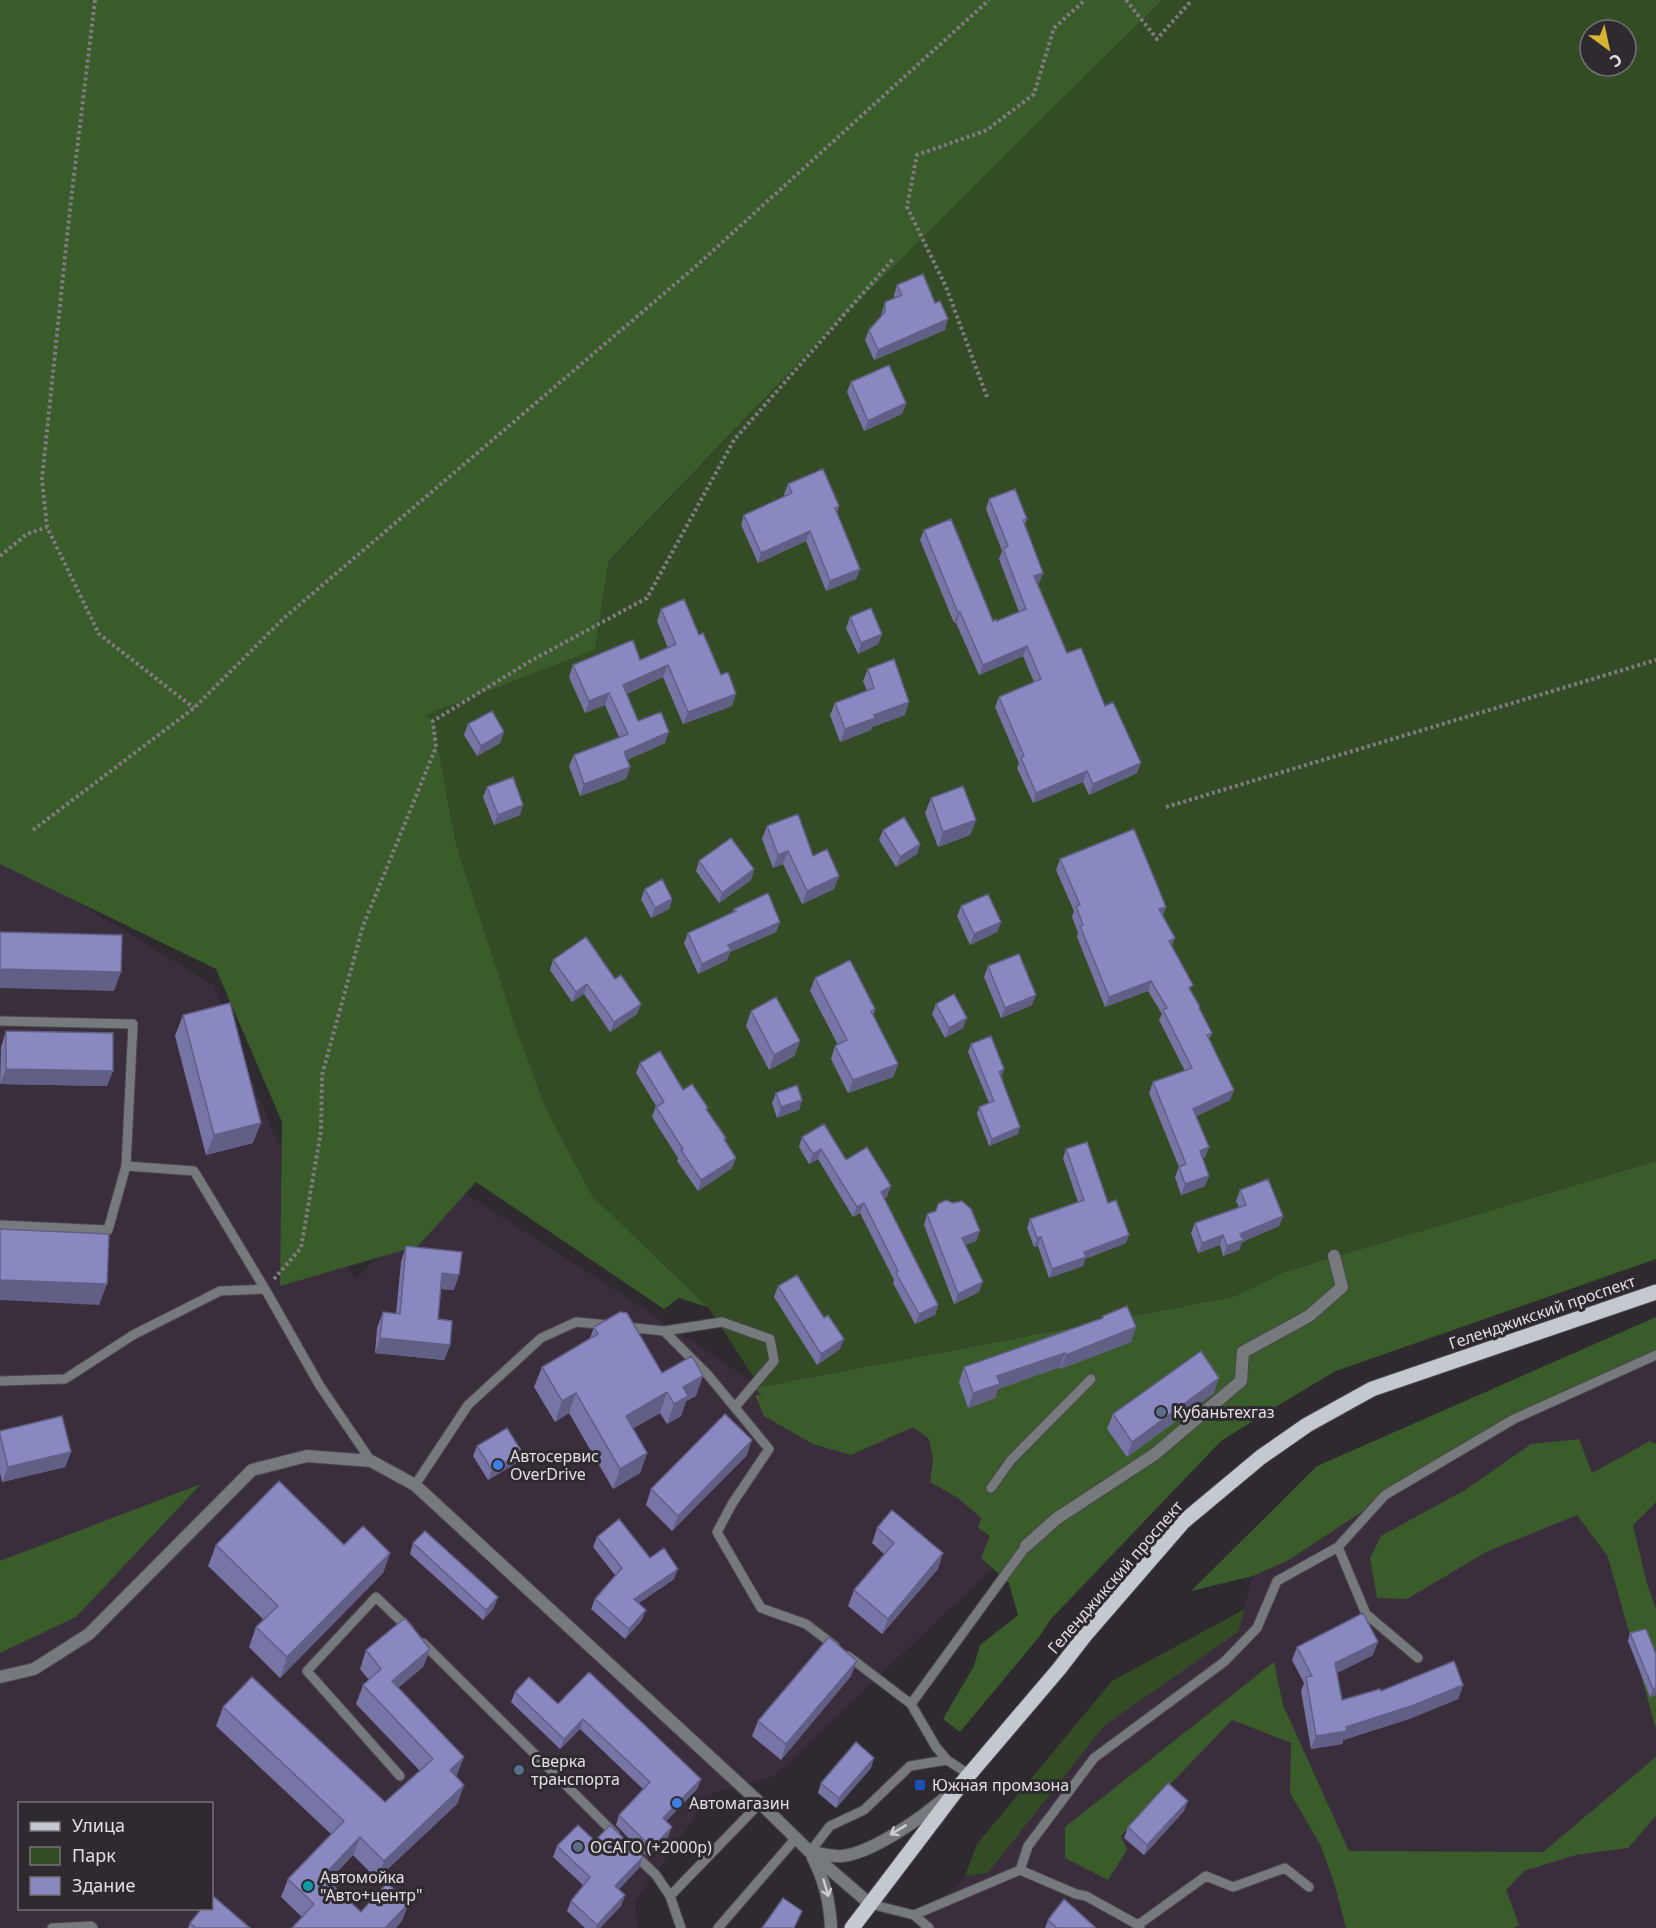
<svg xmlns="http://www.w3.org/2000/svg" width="1656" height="1928" font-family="'Noto Sans',sans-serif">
<rect width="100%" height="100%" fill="#2e2a2f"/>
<path fill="#3a2e3d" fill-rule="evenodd" d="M0,855L213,985L272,1130L355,1280L449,1183L617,1291L760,1387L944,1373L1042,1521L774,1776L712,1793L635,1902L638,1928H0ZM20,1804H212V1908H20Z
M1656,1353V1928H916L965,1876L988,1873L1104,1726L1237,1632L1253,1576L1289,1560L1404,1484L1557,1398Z"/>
<path fill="#334c26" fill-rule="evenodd" d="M1162,0H1656V1161L1284,1272L1233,1297L760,1387L708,1307L593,1197L546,1109L514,1022L456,844L433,721L426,715L595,650L609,562L834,326ZM1590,30H1626V66H1590Z
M1245,1609L1238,1632L1104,1726L988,1873L965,1876L977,1844L1112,1681Z"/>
<path fill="#3a5b2a" d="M0,0H1162L834,326L609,561L595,650L426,715L433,721L456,844L514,1022L546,1109L593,1197L708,1307L679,1298L664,1309L476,1182L418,1246L280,1286L282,1122L216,969L0,864Z
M1656,1161V1259L1336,1371L1277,1406L1221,1441L1051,1619L1039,1637L960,1732L943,1719L974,1666L980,1645L1018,1615L1009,1583L981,1558L990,1536L978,1528L981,1518L958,1498L930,1482L933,1459L929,1439L913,1427L851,1455L813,1444L764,1416L755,1395H762L749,1383L760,1387L1233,1297L1284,1272Z
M1656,1317V1353L1557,1398L1404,1484L1289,1560L1253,1576L1191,1591L1317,1466Z
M1579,1439L1592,1473L1650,1441L1656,1444V1502L1633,1525L1647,1584L1656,1609V1729L1608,1557L1577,1515L1488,1551L1407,1599L1377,1598L1370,1558L1381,1536L1465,1490L1531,1444Z
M201,1484L76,1617L0,1653V1561Z
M1274,1662L1283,1705L1349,1851L1543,1852L1656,1757V1816L1628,1848L1576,1855L1524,1871L1506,1890L1519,1925L1514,1928H1346L1335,1886L1321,1846L1290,1793L1291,1743L1232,1720L1121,1836L1127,1850L1108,1880L1065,1858V1827Z"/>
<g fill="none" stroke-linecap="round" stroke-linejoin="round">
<g stroke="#4b474c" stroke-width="11">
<path id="service" d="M0,1021L133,1024L126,1166L194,1171L265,1289L320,1386L371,1461
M0,1225L108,1230L126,1166
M626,1327L664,1331L708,1375L769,1449L732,1504L717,1532L761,1608L806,1624L835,1646
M664,1331L722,1322L770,1339L774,1361L735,1407
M0,1381L65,1379L133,1335L220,1291L265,1289
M415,1485L468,1405L541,1338L576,1322L609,1325
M991,1488L1011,1460L1091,1379
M1338,1547L1366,1614L1418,1658
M423,1643L615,1834
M848,1656L911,1704
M947,1760L936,1747L911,1704L1026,1546
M400,1776L307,1671L376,1597L409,1629
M810,1852L830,1826L864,1810L910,1766L947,1760L970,1775
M633,1853L656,1875L670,1896L681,1928
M670,1896L760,1803
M870,1904L914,1915L929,1928
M914,1915L1020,1870
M1138,1925L1206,1876L1233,1887L1285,1868L1309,1887
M52,1928L91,1926L93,1928
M718,1928L796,1838
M1140,1928L1138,1925L1086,1896L1076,1894L1020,1870L1028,1846L1094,1758L1224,1662L1257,1628L1277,1581L1338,1547L1385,1495L1514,1419L1656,1355"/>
</g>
<g stroke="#4b474c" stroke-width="14">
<path id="minor" d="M1026,1546L1056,1519L1155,1454L1241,1381L1243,1352L1309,1316L1342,1287L1334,1256
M0,1677L34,1669L89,1634L252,1470L307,1456L371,1461L415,1485L760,1803L810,1852L870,1904
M810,1852C820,1853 832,1857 842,1856C873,1853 924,1816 947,1796
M813,1858C825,1881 830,1902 831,1928"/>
</g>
<g stroke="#4b474c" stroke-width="17">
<path id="primary" d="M852,1928L962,1783L1059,1669L1086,1634L1183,1522L1261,1457L1307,1425L1372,1389L1656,1292"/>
</g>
<path stroke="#7f7b80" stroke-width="4" stroke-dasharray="3 3" stroke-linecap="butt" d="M95,0L70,209L42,479L47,527L99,634L194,708
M1126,0L1157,39L1192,0
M987,397L946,287L907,207L917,155L987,130L1034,94L1054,28L1085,0
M0,556L27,534L47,527
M1166,807L1656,660
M33,830L194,708L284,618L695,267L989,0
M274,1279L301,1248L321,1131L322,1075L363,926L436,747L433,721L532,660L647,598L734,440L894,258"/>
<use href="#service" stroke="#777a7d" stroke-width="9"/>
<use href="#minor" stroke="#777a7d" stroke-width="12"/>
<use href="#primary" stroke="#c3c9cf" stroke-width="15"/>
</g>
<path fill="#7775a5" d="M897,285L945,330L874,360L865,340L869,330L881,316L885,302L895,298L894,295Z
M851,382L906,403L902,414L864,431L847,392Z
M788,484L839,506L837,512L860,569L856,579L826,591L806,541L758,563L741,525L744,515L785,496L784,494Z
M989,499L1027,519L1025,524L1043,573L1039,583L1037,584L1067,653L1105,706L1137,773L1089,795L1083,782L1033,803L1017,768L1019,763L995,707L999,697L1034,682L1023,656L979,675L956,623H954L920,540L924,530L993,621H997L1019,612L999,559L1002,551L986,509Z
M661,609L732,706L683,724L663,677L627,694L638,721L665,743L627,760L630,767L626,779L580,796L569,766L574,755L619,737L605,705L585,713L569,677L573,665L640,660L668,648L657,621Z
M850,617L882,634L878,644L858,654L846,628Z
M868,669L905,715L872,727L871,730L840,742L830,715L835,703L867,691L863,681Z
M468,724L504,732L500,743L477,756L464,735Z
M487,787L520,815L494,825L483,797Z
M931,798L976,820L970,835L938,847L925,813Z
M767,826L834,889L802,904L783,864L773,868L762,839Z
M883,830L920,844L917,854L896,867L879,840Z
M1060,859L1166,907L1163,915L1172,946L1191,991L1212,1033L1209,1039L1230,1100L1196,1116L1209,1147L1205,1157L1202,1158L1205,1186L1181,1195L1175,1177L1179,1167L1149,1093L1153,1082L1185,1071L1159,1020L1162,1014L1148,991L1105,1007L1077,937L1078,933L1072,917L1074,911L1056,870Z
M699,861L754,869L751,880L719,903L696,871Z
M645,889L672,899L669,909L651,918L641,899Z
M961,906L1001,922L997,932L970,945L957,916Z
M734,909L780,922L776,932L730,952L727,960L698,974L684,943L688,933L732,913Z
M553,960L637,1014L610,1032L584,994L572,1002L550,970Z
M988,966L1032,1005L1001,1018L984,977Z
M815,978L875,1009L873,1016L898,1064L893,1077L848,1093L831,1059L835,1046L838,1045L810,991Z
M936,1004L963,1028L945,1038L932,1014Z
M751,1011L800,1041L794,1056L769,1070L746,1026Z
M183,1015L253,1143L206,1155L175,1036Z
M6,1031L107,1086L0,1084L1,1047Z
M971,1044L1002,1077L1018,1134L989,1146L977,1114L979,1107L989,1103L968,1052Z
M640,1063L683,1090L707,1111L726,1138L725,1141L732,1168L698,1191L677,1161L678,1158L652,1117L656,1106L636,1073Z
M776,1093L802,1100L799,1110L777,1118L772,1103Z
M802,1137L846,1160L887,1197L884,1198L938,1305L935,1315L915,1324L893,1283L894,1280L860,1213L853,1217L818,1159L809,1164L799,1147Z
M1066,1149L1108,1203L1126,1243L1085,1259L1083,1266L1049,1278L1038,1246L1034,1247L1027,1228L1030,1219L1078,1202L1063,1158Z
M1240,1190L1283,1216L1279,1226L1242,1242L1239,1250L1223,1256L1220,1245L1198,1253L1191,1233L1195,1223L1239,1207L1236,1201Z
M936,1211L980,1231L976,1241L965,1245L979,1292L954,1304L924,1225L927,1214Z
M406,1246L454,1290L441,1289L438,1319L450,1345L444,1360L375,1353L377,1328L383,1312L396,1314L401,1262Z
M778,1286L840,1349L817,1365L774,1297Z
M1103,1316L1131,1342L1060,1369V1367L998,1389L995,1398L968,1408L959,1382L964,1367L1101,1319Z
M594,1327L696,1396L686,1401L681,1416L667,1424L660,1413L633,1428L647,1453L640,1473L613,1489L569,1413L555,1422L534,1387L542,1367L590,1338Z
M1214,1393L1127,1457L1107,1429L1113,1414Z
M0,1431L71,1452L65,1467L2,1482L0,1473Z
M477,1446L518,1462L488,1480L473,1456Z
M747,1455L672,1531L646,1505L651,1489Z
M877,1528L938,1569L882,1634L848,1606L854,1590L884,1554L872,1543Z
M597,1537L650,1558L674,1579L639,1603L642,1620L625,1639L591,1609L595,1599L615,1575L593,1547Z
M413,1543L494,1608L483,1620L410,1554Z
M216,1545H344L390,1553L383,1573L280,1678L249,1647L256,1627L264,1620L208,1566Z
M1630,1633L1656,1695L1650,1697L1628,1641Z
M1297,1647L1373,1655L1337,1673L1342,1700L1381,1691L1463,1685L1458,1699L1409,1719L1343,1740L1342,1744L1311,1749L1301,1691L1304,1683L1292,1660Z
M430,1649L423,1667L398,1688L457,1775L456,1776L464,1785L457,1804L377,1879L353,1855L328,1881L361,1912L402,1921L302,1917L281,1897L288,1879L331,1834L216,1726L223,1707L385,1802L420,1771L356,1704L363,1685L369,1680L360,1669L366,1650Z
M851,1676L781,1760L752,1736L758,1721Z
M515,1692L558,1704L701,1779L697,1789L666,1821L668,1837L648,1858L616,1825L619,1815L644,1790L580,1729L560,1749L511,1702Z
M871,1768L836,1808L818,1793L821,1783Z
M1184,1811L1144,1855L1124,1838L1128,1827Z
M557,1846L643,1857L639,1868L618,1889L625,1895L621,1906L600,1928H585L567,1911L571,1901L583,1885L553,1857Z
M1048,1920L1096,1928H1045Z
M190,1923L250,1928H188Z"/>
<path fill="#615f86" d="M948,319L945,330L874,360L878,350Z
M906,403L902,414L864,431L868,421Z
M810,531L806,541L758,563L761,553Z
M860,569L856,579L826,591L830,581Z
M1043,573L1039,583L1030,587L1034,576Z
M960,612L956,623H954L958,613Z
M882,634L878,644L858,654L861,643Z
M1027,646L1023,656L979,675L983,665Z
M668,665L663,677L619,697L623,685Z
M609,693L605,705L585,713L589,701Z
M736,694L732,706L683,724L688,712Z
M909,702L905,715L872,727L871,730L840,742L845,729L874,715Z
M504,732L500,743L477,756L481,746Z
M669,732L665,743L620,763L624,752Z
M1141,763L1137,773L1089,795L1093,784Z
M630,767L626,779L580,796L584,784Z
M1087,771L1083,782L1033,803L1036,793Z
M523,805L520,815L494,825L498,815Z
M976,820L970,835L938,847L943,832Z
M920,844L917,854L896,867L900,857Z
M788,851L783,864L773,868L778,855Z
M754,869L751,880L719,903L722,893Z
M839,876L834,889L802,904L807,891Z
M672,899L669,909L651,918L655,908Z
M1166,907L1162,917L1159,909Z
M780,922L776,932L730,952L727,960L698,974L702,964L728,945Z
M1001,922L997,932L970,945L974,934Z
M1175,938L1171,948L1169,941Z
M0,969L121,972L114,991L0,988Z
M1151,981L1148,991L1105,1007L1109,997Z
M587,984L584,994L572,1002L576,992Z
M1036,995L1032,1005L1001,1018L1005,1008Z
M641,1004L637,1014L610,1032L614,1022Z
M967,1018L963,1028L945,1038L949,1028Z
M800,1041L794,1056L769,1070L774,1055Z
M898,1064L893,1077L848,1093L853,1080Z
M6,1069L113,1071L107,1086L0,1084Z
M1004,1069L1002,1077L996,1079L999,1072Z
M1234,1090L1230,1100L1189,1120L1193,1109Z
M802,1100L799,1110L777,1118L781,1107Z
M261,1123L253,1143L206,1155L214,1135Z
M1020,1127L1018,1134L989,1146L992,1139Z
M1209,1147L1205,1157L1196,1161L1200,1151Z
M821,1149L818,1159L809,1164L813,1154Z
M736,1158L732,1168L698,1191L701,1180Z
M1209,1176L1205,1186L1181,1195L1185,1184Z
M891,1186L887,1197L878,1202L881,1192Z
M864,1203L860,1213L853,1217L857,1207Z
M1283,1216L1279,1226L1242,1242L1239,1250L1223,1256L1227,1246L1240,1234Z
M980,1231L976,1241L958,1248L962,1238Z
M1129,1235L1126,1243L1085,1259L1083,1266L1049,1278L1052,1269L1084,1252Z
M1223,1235L1220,1245L1198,1253L1202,1243Z
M1041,1237L1038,1246L1034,1247L1037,1238Z
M442,1273L459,1275L454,1290L437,1289Z
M0,1280L107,1284L99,1305L0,1300Z
M983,1282L979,1292L954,1304L958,1294Z
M938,1305L935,1315L915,1324L919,1314Z
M1136,1327L1131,1342L1060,1369L1066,1355Z
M380,1338L450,1345L444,1360L375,1353Z
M844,1339L840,1349L817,1365L821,1354Z
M1065,1353L1060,1367L998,1389L995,1398L968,1408L973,1393L997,1376Z
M703,1376L696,1396L686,1401L681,1416L667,1424L674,1404L683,1387Z
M1219,1378L1214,1393L1127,1457L1132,1442Z
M667,1392L660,1413L619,1437L626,1416Z
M576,1393L569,1413L555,1422L562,1401Z
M752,1440L747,1455L672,1531L678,1516Z
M71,1452L65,1467L2,1482L8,1467Z
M522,1452L518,1462L488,1480L492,1470Z
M647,1453L640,1473L613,1489L620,1469Z
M390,1553L383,1573L280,1678L287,1657Z
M943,1553L938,1569L882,1634L888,1619Z
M678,1569L674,1579L630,1609L634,1599Z
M498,1597L494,1608L483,1620L486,1610Z
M646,1610L642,1620L625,1639L629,1629Z
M1378,1642L1373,1655L1331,1676L1335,1663Z
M430,1649L423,1667L385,1699L392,1681Z
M857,1661L851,1676L781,1760L786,1744Z
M1463,1685L1458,1699L1409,1719L1343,1740L1342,1744L1311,1749L1316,1736L1346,1727Z
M1656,1688V1695L1650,1697L1653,1689Z
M583,1719L580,1729L560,1749L564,1739Z
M464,1757L457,1775L443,1788L450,1770Z
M874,1758L871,1768L836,1808L839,1798Z
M701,1779L697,1789L659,1829L663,1818Z
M464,1785L457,1804L377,1879L384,1861Z
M1188,1801L1184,1811L1144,1855L1147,1845Z
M672,1827L668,1837L648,1858L652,1848Z
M360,1837L353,1855L316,1895L323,1876Z
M643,1857L639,1868L612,1897L615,1886Z
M625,1895L621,1906L600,1928H595L597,1925Z
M409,1903L402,1921L396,1928H385Z"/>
<path fill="#8a88c0" stroke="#615f86" stroke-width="1.5" d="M923,274L935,303L940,301L948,319L878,350L869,330L885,312V302L902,295L897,285Z
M889,365L906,403L868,421L851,382Z
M823,469L839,506L835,508L860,569L830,581L810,531L761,553L744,515L792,493L788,484Z
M1015,489L1027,519L1023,520L1043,573L1034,576L1067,653L1081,648L1105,706L1113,702L1141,763L1093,784L1087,771L1036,793L1021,758L1024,756L999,697L1041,679L1027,646L983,665L960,612L958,613L924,530L951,519L993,621L996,619L997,621L1026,609L1003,549L1008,546L989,499Z
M684,599L699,635L703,633L721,675L728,672L736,694L688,712L668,665L623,685L638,721L661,712L669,732L624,752L630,767L584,784L574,755L628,734L609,693L589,701L573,665L633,640L640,660L676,644L661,609Z
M871,608L882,634L861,643L850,617Z
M894,659L909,702L874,715L875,718L845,729L835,703L874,688L868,669Z
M492,711L504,732L481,746L468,724Z
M513,777L523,805L498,815L487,787Z
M963,786L976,820L943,832L931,798Z
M798,814L813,856L827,849L839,876L807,891L788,851L778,855L767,826Z
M904,817L920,844L900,857L883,830Z
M1134,829L1166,907L1159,909L1175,938L1169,941L1193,985L1189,988L1200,1007L1199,1008L1212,1033L1207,1035L1234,1090L1193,1109L1209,1147L1200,1151L1209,1176L1185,1184L1179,1167L1186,1164L1153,1082L1192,1068L1163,1010L1167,1008L1151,981L1109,997L1080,926L1083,925L1076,906L1080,905L1060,859Z
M731,838L754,869L722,893L699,861Z
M662,879L672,899L655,908L645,889Z
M768,893L780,922L728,945L731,950L702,964L688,933L736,911L734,909Z
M988,894L1001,922L974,934L961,906Z
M0,932L122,935L121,972L0,969Z
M586,937L615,979L621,975L641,1004L614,1022L587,984L576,992L553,960Z
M1019,954L1036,995L1005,1008L988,966Z
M850,960L875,1009L871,1011L898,1064L853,1080L835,1046L847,1040L815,978Z
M954,994L967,1018L949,1028L936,1004Z
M776,997L800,1041L774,1055L751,1011Z
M230,1003L261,1123L214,1135L183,1015Z
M6,1031L113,1033V1071L6,1069Z
M991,1036L1004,1069L999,1072L1020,1127L992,1139L979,1107L994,1101L971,1044Z
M660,1051L683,1090L692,1084L708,1108L706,1109L726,1138L724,1139L736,1158L701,1180L681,1150L683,1149L656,1107L664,1102L640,1063Z
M797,1085L802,1100L781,1107L776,1093Z
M824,1124L846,1160L867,1147L891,1186L881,1192L938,1305L919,1314L896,1273L898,1271L864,1203L857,1207L821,1149L813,1154L802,1137Z
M1087,1142L1108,1203L1116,1200L1129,1235L1084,1252L1086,1257L1052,1269L1041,1237L1037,1238L1030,1219L1084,1200L1066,1149Z
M1268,1179L1283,1216L1240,1234L1243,1240L1227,1246L1223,1235L1202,1243L1195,1223L1246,1205L1240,1190Z
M946,1200L953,1203L962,1201L971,1209L980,1231L962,1238L983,1282L958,1294L927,1214L936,1211L938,1204Z
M0,1229L109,1234L107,1284L0,1280Z
M406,1246L462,1252L459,1275L442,1273L438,1319L452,1321L450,1345L380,1338L383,1312L400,1314Z
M797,1275L824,1318L828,1315L844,1339L821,1354L778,1286Z
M1127,1306L1136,1327L1066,1355L1065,1353L997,1376L1000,1384L973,1393L964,1367L1103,1318V1316Z
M620,1312L627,1313L662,1373L692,1356L703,1376L683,1387L688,1396L674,1404L667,1392L626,1416L647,1453L620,1469L576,1393L562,1401L542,1367L598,1334L594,1327Z
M1201,1351L1219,1378L1132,1442L1113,1414Z
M725,1414L752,1440L678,1516L651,1489Z
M62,1416L71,1452L8,1467L0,1435V1431Z
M507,1428L522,1452L492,1470L477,1446Z
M279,1481L344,1545L363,1526L390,1553L287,1657L256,1627L278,1606L216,1545Z
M892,1510L943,1553L888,1619L854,1590L894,1543L877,1528Z
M619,1519L650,1558L664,1548L678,1569L634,1599L646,1610L629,1629L595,1599L622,1568L597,1537Z
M425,1531L498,1597L486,1610L413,1543Z
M1363,1613L1378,1642L1335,1663L1342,1700L1380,1689L1381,1691L1454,1661L1463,1685L1414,1705L1346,1727L1347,1731L1316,1736L1306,1677L1312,1676L1297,1647Z
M405,1618L430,1649L392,1681L464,1757L450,1770L464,1785L384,1861L360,1837L323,1876L361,1912L387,1883L409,1903L385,1928H292L314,1904L288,1879L344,1821L223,1707L252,1677L385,1802L433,1759L363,1685L381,1669L366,1650Z
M1646,1629L1656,1654V1688L1653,1689L1630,1633Z
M829,1637L857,1661L786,1744L758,1721Z
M589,1672L701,1779L663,1818L672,1827L652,1848L619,1815L650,1782L583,1719L564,1739L515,1692L529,1677L558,1704Z
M856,1742L874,1758L839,1798L821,1783Z
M1168,1783L1188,1801L1147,1845L1128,1827Z
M578,1825L595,1841L610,1825L643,1857L615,1886L625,1895L597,1925L571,1901L590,1877L557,1846Z
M213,1896L250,1928H196L190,1923L202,1908H212V1898Z
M783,1898L802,1911L794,1928H762Z
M1064,1899L1096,1928H1057L1048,1920Z"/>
<defs><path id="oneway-shaft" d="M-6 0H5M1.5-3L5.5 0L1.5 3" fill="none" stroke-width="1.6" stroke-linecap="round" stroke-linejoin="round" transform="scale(1.5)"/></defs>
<g stroke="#cdcbcf">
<use href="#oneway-shaft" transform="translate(898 1830) rotate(149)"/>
<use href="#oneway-shaft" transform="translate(826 1888) rotate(73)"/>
</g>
<g fill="#5c6f8a" stroke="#2e2a2f" stroke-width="2">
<circle cx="1161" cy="1412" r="6"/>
<circle cx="519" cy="1770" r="6"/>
<circle cx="578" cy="1847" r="6"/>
</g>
<g fill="#3f7fe0" stroke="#2e2a2f" stroke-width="2">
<circle cx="498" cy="1465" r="6"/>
<circle cx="677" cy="1803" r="6"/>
</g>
<rect fill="#1a4fb4" stroke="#2e2a2f" stroke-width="2" x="914" y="1779" width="12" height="12" rx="3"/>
<circle fill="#0f9aa8" stroke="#2e2a2f" stroke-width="2" cx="308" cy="1886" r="6"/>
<g text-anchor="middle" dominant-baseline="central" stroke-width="6" stroke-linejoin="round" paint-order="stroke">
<g font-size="16" fill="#e2dfe3" stroke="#2e2a2f">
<text transform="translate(1542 1312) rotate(-19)">Геленджикский проспект</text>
<text transform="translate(1115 1577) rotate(-49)">Геленджикский проспект</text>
</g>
<g font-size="16" fill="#e2dfe3" stroke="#2e2a2f" text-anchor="start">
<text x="1173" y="1412">Кубаньтехгаз</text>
<text x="510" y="1456">Автосервис<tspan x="510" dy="18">OverDrive</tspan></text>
<text x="531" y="1761">Сверка<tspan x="531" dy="18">транспорта</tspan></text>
<text x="932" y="1785">Южная промзона</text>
<text x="689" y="1803">Автомагазин</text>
<text x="590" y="1847">ОСАГО (+2000р)</text>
<text x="320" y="1877">Автомойка<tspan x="320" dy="18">"Авто+центр"</tspan></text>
</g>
</g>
<rect x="18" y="1802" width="195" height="108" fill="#2e2a2f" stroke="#767277" stroke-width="1.5"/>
<rect x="30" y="1822" width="30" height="9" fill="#c3c9cf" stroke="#767277" stroke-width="1.5"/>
<text x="72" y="1832" font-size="18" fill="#e2dfe3">Улица</text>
<rect x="30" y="1847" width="30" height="18" fill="#334c26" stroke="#767277" stroke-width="1.5"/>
<text x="72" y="1862" font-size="18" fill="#e2dfe3">Парк</text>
<rect x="30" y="1877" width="30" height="18" fill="#8a88c0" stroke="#767277" stroke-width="1.5"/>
<text x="72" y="1892" font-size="18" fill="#e2dfe3">Здание</text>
<g transform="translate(1608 48) rotate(147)"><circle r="28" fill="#2e2a2f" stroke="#767277" stroke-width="1.5"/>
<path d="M0-4.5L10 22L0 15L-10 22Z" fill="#d8b434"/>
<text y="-9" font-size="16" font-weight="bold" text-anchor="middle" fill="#e2dfe3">С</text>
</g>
</svg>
